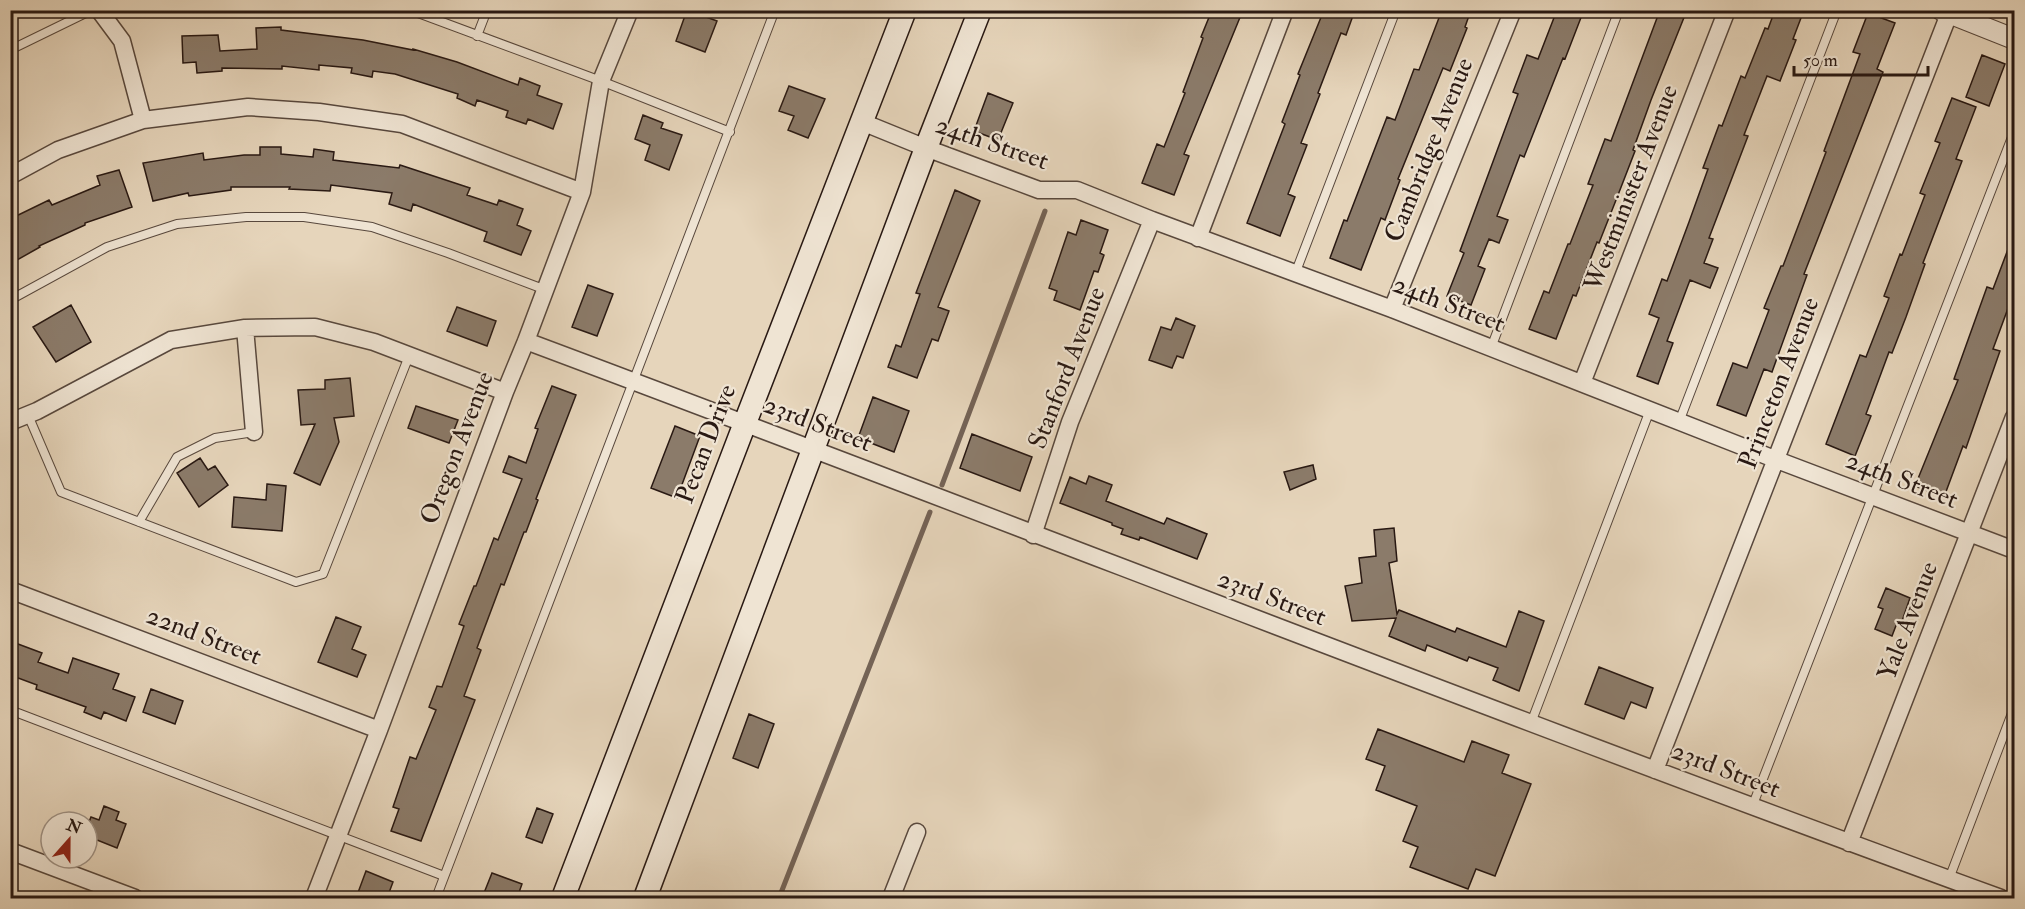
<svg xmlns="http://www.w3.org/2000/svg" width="2025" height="909" font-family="'IM FELL Double Pica',serif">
<rect width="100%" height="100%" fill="#e6d5bb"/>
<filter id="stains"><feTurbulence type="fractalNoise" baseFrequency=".00333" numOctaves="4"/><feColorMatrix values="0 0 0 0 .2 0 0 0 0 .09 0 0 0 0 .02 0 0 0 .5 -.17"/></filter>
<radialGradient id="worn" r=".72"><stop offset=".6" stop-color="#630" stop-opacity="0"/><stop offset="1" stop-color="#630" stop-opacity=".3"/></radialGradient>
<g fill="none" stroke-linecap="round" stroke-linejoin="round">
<path stroke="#746356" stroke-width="5" d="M942,485L1045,211
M779,898L930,512"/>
</g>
<path fill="#8b7b6a" stroke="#291913" stroke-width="1.5" d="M687,10L717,21L705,52L676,41Z
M1212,10H1243L1184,154L1189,156L1174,195L1142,183L1157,144L1164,147L1185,93L1183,92L1203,38L1201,37Z
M1324,10H1355L1346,35L1341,33L1318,93L1320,94L1301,143L1307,145L1288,194L1295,197L1280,236L1247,223L1285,124L1282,122L1300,75L1298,74Z
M1442,10H1471L1465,27L1467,28L1450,71L1443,68L1398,179L1400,180L1385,220L1381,218L1361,270L1330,258L1344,220L1347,221L1387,117L1395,120L1414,69L1419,70Z
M1557,10H1570L1582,15L1565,59L1563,58L1524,157L1520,155L1497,216L1508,220L1499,243L1489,239L1478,266L1485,269L1471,305L1447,296L1464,253L1460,251L1518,94L1513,92L1527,55L1538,59Z
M1660,10H1687L1651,100L1633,150L1635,151L1618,195L1599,243L1597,242L1576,296L1573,295L1556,339L1529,329L1544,291L1549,293L1568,244H1570L1593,185L1588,184L1605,139L1611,141Z
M1775,10H1804L1793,39L1796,40L1780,81L1767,76L1744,135L1748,136L1709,238L1713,239L1704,263L1718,268L1710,288L1690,280L1667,341L1673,343L1658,384L1637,376L1659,318L1649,314L1662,279L1667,281L1689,222L1708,169L1703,168L1719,125L1722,126L1741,76L1745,78L1765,28L1768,29Z
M1868,13L1895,23L1877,69L1883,72L1804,274L1807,275L1772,372L1764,369L1746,416L1717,405L1733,363L1747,368L1769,310L1764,308L1781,266H1783L1805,208L1826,152L1824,151L1860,54L1853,52Z
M281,27V30L363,40L413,50V49L457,62L518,85L520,78L540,86L537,95L562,104L553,129L528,119L526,124L506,117L508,111L477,100L475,106L457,98L458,94L395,74L373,71L372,77L351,73L352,68L319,65V70L282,66V69L222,68V71L197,73L196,62L183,63L182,36L218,35L220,51L257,49L256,28Z
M1982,55L2005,64L1989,106L1966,97Z
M789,86L825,99L808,138L788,130L794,116L779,111Z
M988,93L1013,103L998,140L974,131Z
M1952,98L1976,107L1956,159L1962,161L1923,263L1925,264L1906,317L1892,353L1889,352L1866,414L1871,416L1855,456L1826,444L1860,355L1866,357L1889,298L1884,296L1900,254L1902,255L1925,195L1920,193L1940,143L1935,141Z
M643,115L663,123L661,128L682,135L669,170L645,160L650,145L635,139Z
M260,147H281V154L313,157L314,149L334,152L333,160L399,168L400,165L470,188L467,195L497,205L499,200L523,209L517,225L531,231L521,255L484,241L487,232L413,204L411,211L389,204L392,193L331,185L330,191L289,189L290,187H231V190L189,196L188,193L153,201L143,163L203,153L204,160L244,155H260Z
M119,170L132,207L85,223V225L39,246L40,247L10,264V219L49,200L52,205L100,185L97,176Z
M955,190L980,201L938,307L949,311L938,341L932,339L917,378L888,367L896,345L901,347L920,294L916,293Z
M1081,220L1108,230L1100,253L1104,255L1098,272L1094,271L1080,310L1054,300L1057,291L1049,288L1068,232L1076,235Z
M2013,236L2014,292L1993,349L2000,351L1966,448L1963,446L1944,497L1915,486L1958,380L1954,379L1987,287L1993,289Z
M588,285L613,294L597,336L572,327Z
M71,305L91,342L56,362L33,327Z
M457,307L496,321L487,346L447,331Z
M1176,318L1195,326L1183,358L1177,356L1172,368L1149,360L1161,327L1171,330Z
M350,378L354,416L334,418L339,442L320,485L294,473L315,424L301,425L298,390L325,389V380Z
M552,386L576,395L536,499L538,500L526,532H524L504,585L501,584L477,648L481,650L464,696L475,700L421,841L391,831L399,809L393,807L410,757L416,759L436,710L429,707L437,686L442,687L464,626L459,624L474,586H476L494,538L498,540L522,479L503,472L509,456L526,463L538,429L535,428Z
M873,397L909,411L894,452L858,438Z
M416,406L458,420L449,443L408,428Z
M675,426L700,436L677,498L651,488Z
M972,434L1032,457L1020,491L960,468Z
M200,458L208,470L215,466L228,485L199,507L177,473Z
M1313,465L1316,479L1290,490L1284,472Z
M1089,476L1112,485L1106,501L1164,524L1167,518L1207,534L1197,559L1140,537L1139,540L1121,534L1123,529L1112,525V523L1060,503L1070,477L1086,484Z
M267,484L286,486L282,531L232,527L234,497L266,500Z
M1394,528L1397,561L1389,563L1397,614L1399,610L1455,632L1457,628L1506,647L1519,611L1544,621L1519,691L1493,680L1498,668L1469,657L1467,661L1427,645L1425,651L1389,636L1396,618L1352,621L1345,586L1362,583L1359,558L1376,556L1374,530Z
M1886,588L1910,598L1901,624L1897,623L1892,636L1875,629L1883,609L1878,607Z
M336,617L361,627L352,649L366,655L357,677L318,662Z
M10,641L42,653L38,662L68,673L73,658L119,674L113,689L135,697L126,721L104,712L101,719L84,712L86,707L36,689L37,685L10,675Z
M1599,667L1653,688L1646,708L1631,702L1624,719L1585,704Z
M151,689L183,701L175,724L143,712Z
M749,714L774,724L758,768L733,758Z
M1378,729L1464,762L1472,741L1509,755L1502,773L1531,784L1495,876L1476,869L1468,889L1410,867L1418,847L1403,841L1417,806L1376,790L1385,766L1366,759Z
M104,806L119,812L116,820L126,824L117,848L87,836V827L91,817L99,820Z
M537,808L553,814L542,843L526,837Z
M366,871L393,882L387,898H356Z
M492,873L522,884L517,898H482Z"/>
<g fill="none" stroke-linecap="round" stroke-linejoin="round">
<g stroke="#58483d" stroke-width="10">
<path id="service" d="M410,10L601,81L730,132
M477,36L487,10
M10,50L92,10
M1295,274L1396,10
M10,300L107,247L177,224L246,217H304L372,227L448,253L546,290
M1491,348L1619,10
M28,415L61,492L296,582L323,574L409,356
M1679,422L1837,10
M139,522L177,457L215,438L254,432
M10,710L444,876
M1531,723L1650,410
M1752,807L2014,132
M1949,879L2014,708
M436,898L775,10"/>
</g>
<g stroke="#58483d" stroke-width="19">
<path id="minor" d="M99,10L122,41L143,120
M862,122L926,148L1039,190H1077L1152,220L1392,309L1777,460L2014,550
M10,176L58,150L143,120L248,107L319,112L402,124L582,192
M1198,238L1285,10
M1392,309L1513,10
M245,328L254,432
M526,341C1018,525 1507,718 2001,898
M1582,383L1727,10
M10,422L37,411L171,340L245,328L315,327L374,342L505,392
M1033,535L1070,422L1152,220
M10,590L379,730
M1655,770L1949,14
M1849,843L2014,417
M10,851L135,898
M314,898L379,730L505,392L526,341L582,192L601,81L630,10
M891,898L917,832"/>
</g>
<g stroke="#58483d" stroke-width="22">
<path id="tertiary" d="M1941,10L2014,39"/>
</g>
<g stroke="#291913" stroke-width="25">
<path id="secondary" d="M563,898L745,423L905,10
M645,898L926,148L980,10"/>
</g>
<use href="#service" stroke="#efe4d3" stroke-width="8"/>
<use href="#minor" stroke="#efe4d3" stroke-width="16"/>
<use href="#tertiary" stroke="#efe4d3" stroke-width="20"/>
<use href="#secondary" stroke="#efe4d3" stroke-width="22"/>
</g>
<g text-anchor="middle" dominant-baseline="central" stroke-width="4.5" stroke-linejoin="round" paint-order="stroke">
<g font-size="26" fill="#291913" stroke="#efe4d3">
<text transform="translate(992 143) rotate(19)">24th Street</text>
<text transform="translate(1429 150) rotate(-68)">Cambridge Avenue</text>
<text transform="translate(1631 188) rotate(-69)">Westminister Avenue</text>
<text transform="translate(1449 304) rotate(21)">24th Street</text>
<text transform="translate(1067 368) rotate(-69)">Stanford Avenue</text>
<text transform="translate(1779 383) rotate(-69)">Princeton Avenue</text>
<text transform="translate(818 424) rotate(21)">23rd Street</text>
<text transform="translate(706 444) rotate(-69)">Pecan Drive</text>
<text transform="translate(457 448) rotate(-69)">Oregon Avenue</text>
<text transform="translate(1902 480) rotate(21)">24th Street</text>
<text transform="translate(1272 598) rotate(21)">23rd Street</text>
<text transform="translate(1908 621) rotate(-69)">Yale Avenue</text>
<text transform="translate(204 636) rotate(21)">22nd Street</text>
<text transform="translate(1726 770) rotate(21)">23rd Street</text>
</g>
</g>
<rect width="2025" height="909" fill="none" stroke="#e6d5bb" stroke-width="36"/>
<rect x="12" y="12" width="2001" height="885" fill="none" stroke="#291913" stroke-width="3"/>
<rect x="18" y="18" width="1989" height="873" fill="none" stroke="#291913" stroke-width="1.5"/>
<g transform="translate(69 840) rotate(21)"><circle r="28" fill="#efe4d3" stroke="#a09386" stroke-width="1.5"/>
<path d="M0-4.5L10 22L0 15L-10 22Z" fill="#8f2418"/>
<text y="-9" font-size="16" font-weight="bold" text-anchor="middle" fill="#291913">N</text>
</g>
<path d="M1794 66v9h134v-9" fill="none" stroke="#291913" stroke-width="3"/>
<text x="1803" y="66" font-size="18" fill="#291913" stroke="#efe4d3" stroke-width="4.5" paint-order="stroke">50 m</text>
<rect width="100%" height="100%" filter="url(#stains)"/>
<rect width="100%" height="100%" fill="url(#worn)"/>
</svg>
